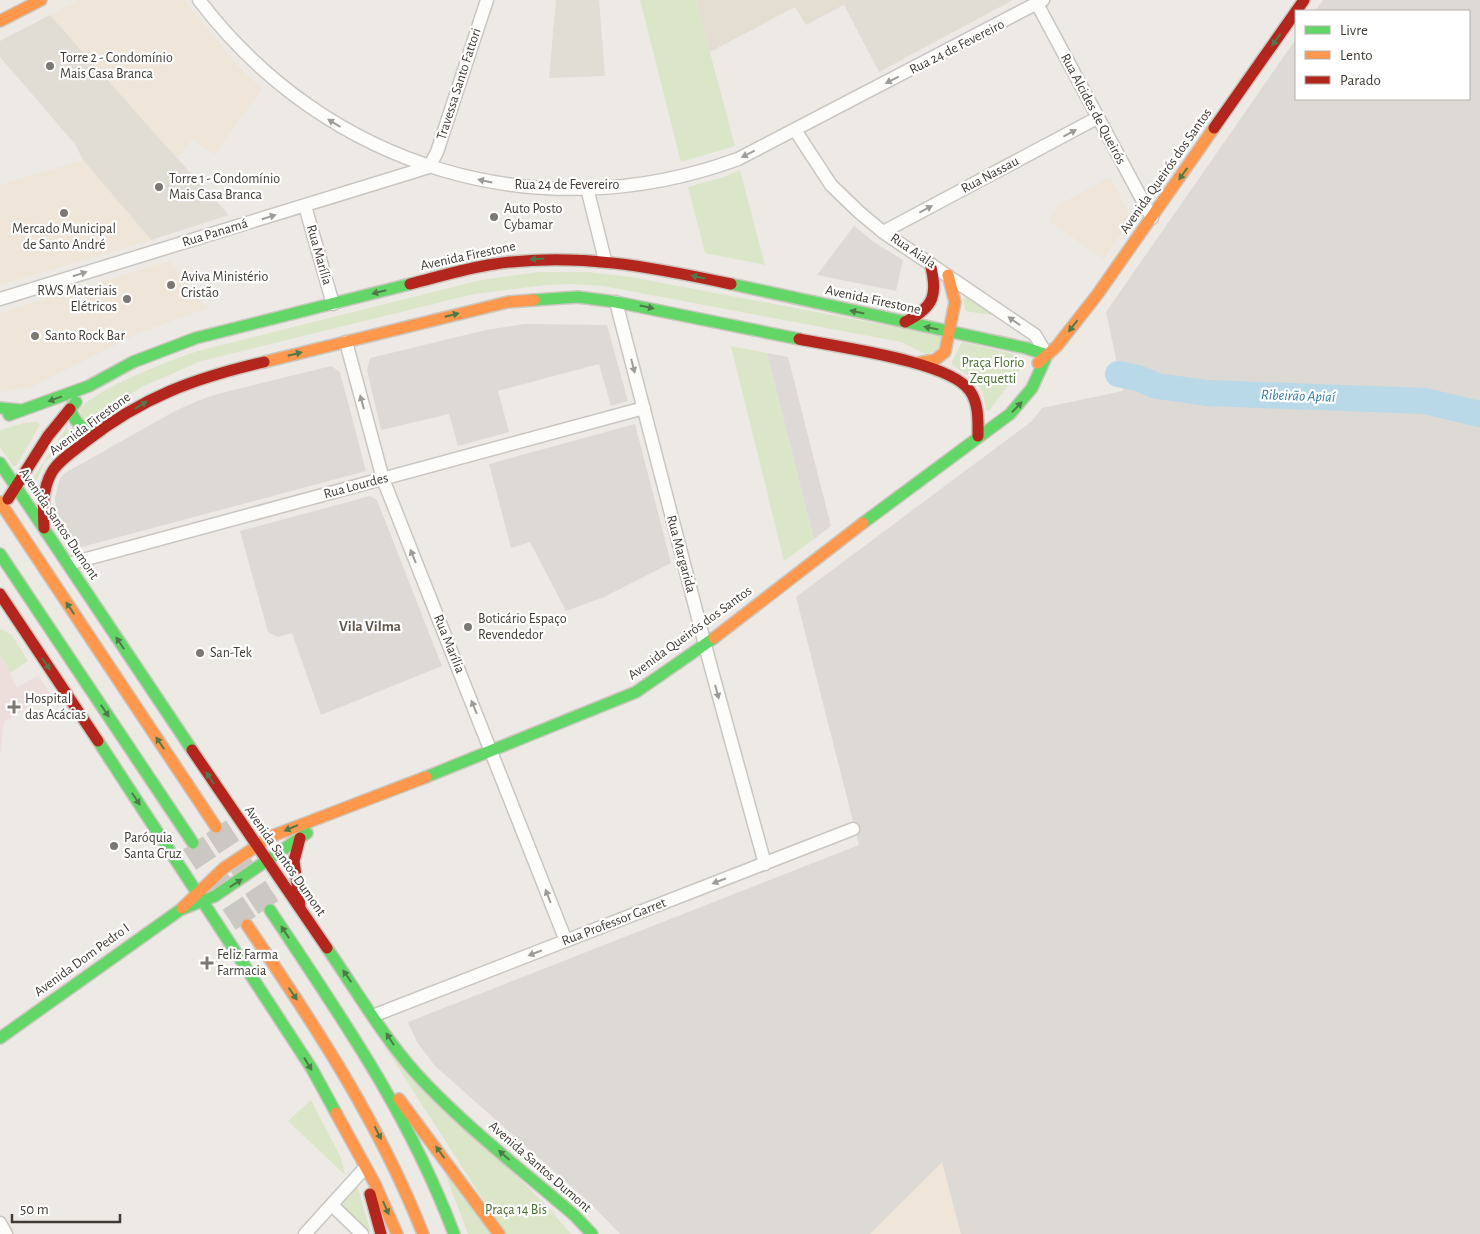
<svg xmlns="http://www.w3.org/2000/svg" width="1480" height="1234" font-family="'Alegreya Sans',sans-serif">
<rect width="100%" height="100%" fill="#edeae6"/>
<path fill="#e1dcd4" d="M556,0H599L605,76L549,78Z
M853,0H1013L879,72L844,5Z
M50,15L177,158L229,215L151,240L83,160L75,144L0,57V41Z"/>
<path fill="#efe5d9" d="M79,0H184L237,65L262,89L214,155L193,139L177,158L50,15Z
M83,160L151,240L0,285V185Z
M1110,177L1130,214L1131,219L1104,259L1048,221L1060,204Z
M169,261L208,308L139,333L32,387L0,392V313Z
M942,1161L961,1234H870Z"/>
<path fill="#ddd9d4" d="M1323,0H1480V1234H961L942,1162L870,1234H620L590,1203L435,1066L417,1042L408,1022L859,845L796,597L1032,421L1042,408L1123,391L1106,312L1296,39V99H1469V11H1315Z
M525,324L607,325L628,401L611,406L599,364L498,391L509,432L458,446L449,414L381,430L367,370L370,358L486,330Z
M331,366L340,372L366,471L82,547L73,543L65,533L56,508L55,498L60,478L65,473L175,411L195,402L214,395Z
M635,424L671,563L604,597L566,611L530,542L511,548L489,464Z
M370,496L377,500L442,666L321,715L292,633L278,637L268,632L240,531Z"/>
<path fill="#e3ddd2" d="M696,0H853L806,25L795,7L710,52Z"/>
<path fill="#ecdedb" d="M0,653L17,688L38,675L50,693L4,722L0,754Z"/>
<path fill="#dbe5c8" d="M640,0H696L735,146L681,162Z
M740,170L765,265L705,253L688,187L724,177Z
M539,272H587L631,277L937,335L941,337L942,349L926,354L901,342L603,286L572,284L545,285L474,294L201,361L144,386L120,400L90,424H85L79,410C95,389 170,360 198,351L481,280Z
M966,297L991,313V315L965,311L963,298Z
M962,342L1014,354L1021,363L1020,369L989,411L986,410C983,380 971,379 951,364Z
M731,346L767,353L814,539L784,561Z
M38,422L40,425L16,466H13L0,447V430L24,423Z
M66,428L74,436L45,462L32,490L27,487Z
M0,629L12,635L28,661L10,673L0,653Z
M383,1044L547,1206L571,1234H505Z
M311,1100L341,1158L345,1175L288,1121Z
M443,1168L492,1234H468Z
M357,1185L371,1233L342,1205Z"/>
<path fill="#dcd9d6" d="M854,226L875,243L903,260L896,291L817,275Z
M767,353L788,357L831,526L814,539Z"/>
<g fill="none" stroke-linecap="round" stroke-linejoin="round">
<path stroke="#b9d8e8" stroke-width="26" d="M1118,374L1138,378L1157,386L1207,393L1425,401L1480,414"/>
<path stroke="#cbc7c2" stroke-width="24" stroke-dasharray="24 12" stroke-linecap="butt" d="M216,827L270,910
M193,843L247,925"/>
<g stroke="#c9c6c2" stroke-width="15">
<path id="street" d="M199,0C327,168 539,232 738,159L1043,0
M1035,0L1152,218
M795,130L831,185L859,212L883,232L1035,335L1047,355
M587,188L605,260
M305,206L333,304
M883,232L1097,118
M0,299L429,167L437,152L487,0
M616,302L710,664L765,864
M346,342L383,479L566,941
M68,564L644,408
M375,1015L853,829
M332,1205L362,1234
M0,1223L6,1234
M305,1234L363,1170"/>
</g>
<g stroke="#cbc6be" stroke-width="14">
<path id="fast" d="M731,284L1026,348L1047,355
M534,300L578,297L616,302L799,339
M76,402L70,409C76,425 83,430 100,431
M0,408L20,410
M9,415L89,386L133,362L196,338L410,284
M0,463L192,750
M863,523L1010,414L1032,388L1047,355
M0,554L193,843
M98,741L312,1069L336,1113
M426,777L636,692L714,638
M270,910C341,1017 408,1112 454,1234
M327,948C358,993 387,1044 426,1084C471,1131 524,1172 574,1215L592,1234
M0,1038L180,910L215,896L307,833"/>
</g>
<g stroke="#cbc6be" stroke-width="14">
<path id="slow" d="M0,21L41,0
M264,362L508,302L534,300
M917,363L935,360L945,352L955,302L948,275
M1038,363L1057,346L1097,295L1214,128
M0,502L216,827
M714,638L863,523
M182,908L224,868L272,836L426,777
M247,925C314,1024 379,1122 423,1234
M399,1099L499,1234
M336,1113L375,1184L397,1234"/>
</g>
<g stroke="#cbc6be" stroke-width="14">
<path id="jam" d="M1214,128L1304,0
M410,284C438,277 466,268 495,264C576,252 652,267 731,284
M905,322C935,307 938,294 930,263
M799,339C836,347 950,361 970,391C979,404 978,421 978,436
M8,499L48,436L70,409
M44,528C43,509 42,489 52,472C59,460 74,451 85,442C142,397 195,378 264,362
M0,594L98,741
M192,750L327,948
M300,838L294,861L300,907
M370,1194L381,1234"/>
</g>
<use href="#street" stroke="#fcfcfb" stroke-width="12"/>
<use href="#fast" stroke="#63d668" stroke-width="11"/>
<use href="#slow" stroke="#ff974d" stroke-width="11"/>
<use href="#jam" stroke="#b3261e" stroke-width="11"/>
</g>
<defs><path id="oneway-solid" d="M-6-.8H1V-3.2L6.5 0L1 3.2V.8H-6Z" transform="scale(1.25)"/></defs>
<g fill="#4f7949">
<use href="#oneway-solid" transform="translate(1276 40) rotate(125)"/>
<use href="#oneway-solid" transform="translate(1183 174) rotate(125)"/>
<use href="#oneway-solid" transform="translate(537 259) rotate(177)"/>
<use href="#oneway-solid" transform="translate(698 277) rotate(-168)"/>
<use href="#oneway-solid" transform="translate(379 292) rotate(166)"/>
<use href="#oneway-solid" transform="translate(647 307) rotate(12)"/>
<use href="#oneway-solid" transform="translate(857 312) rotate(-168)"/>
<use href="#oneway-solid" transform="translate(452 315) rotate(-14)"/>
<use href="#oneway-solid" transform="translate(1073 326) rotate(128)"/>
<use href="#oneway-solid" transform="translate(931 328) rotate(-169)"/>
<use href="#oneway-solid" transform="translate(295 354) rotate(-14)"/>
<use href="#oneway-solid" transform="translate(55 399) rotate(160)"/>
<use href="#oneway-solid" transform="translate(141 405) rotate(-31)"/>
<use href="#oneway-solid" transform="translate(1017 407) rotate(-46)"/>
<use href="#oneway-solid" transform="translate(70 608) rotate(-124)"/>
<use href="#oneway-solid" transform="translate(120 643) rotate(-124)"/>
<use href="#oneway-solid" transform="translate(46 664) rotate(56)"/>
<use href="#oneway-solid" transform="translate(105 711) rotate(56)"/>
<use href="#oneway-solid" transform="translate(160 743) rotate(-124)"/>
<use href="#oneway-solid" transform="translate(210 778) rotate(-124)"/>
<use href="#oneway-solid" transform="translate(136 799) rotate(56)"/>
<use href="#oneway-solid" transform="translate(291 828) rotate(157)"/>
<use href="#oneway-solid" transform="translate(236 883) rotate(-33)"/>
<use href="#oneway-solid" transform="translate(285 932) rotate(-123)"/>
<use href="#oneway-solid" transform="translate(347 976) rotate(-125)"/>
<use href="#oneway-solid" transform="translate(293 994) rotate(56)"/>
<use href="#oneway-solid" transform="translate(390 1039) rotate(-123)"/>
<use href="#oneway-solid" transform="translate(308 1064) rotate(58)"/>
<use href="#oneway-solid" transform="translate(378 1133) rotate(63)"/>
<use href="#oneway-solid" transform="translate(440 1152) rotate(-126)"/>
<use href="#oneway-solid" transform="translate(504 1155) rotate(-139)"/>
<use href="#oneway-solid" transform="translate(386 1208) rotate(66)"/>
</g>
<g fill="#9e9c98">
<use href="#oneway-solid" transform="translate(892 80) rotate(153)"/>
<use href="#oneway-solid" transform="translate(334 123) rotate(-149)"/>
<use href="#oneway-solid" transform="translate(1070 133) rotate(-28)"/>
<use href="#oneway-solid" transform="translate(748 154) rotate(153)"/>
<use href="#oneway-solid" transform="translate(485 181) rotate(-168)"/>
<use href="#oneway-solid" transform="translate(926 209) rotate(-28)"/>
<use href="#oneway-solid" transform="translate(269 217) rotate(-17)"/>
<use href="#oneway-solid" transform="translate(80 274) rotate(-17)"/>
<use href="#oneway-solid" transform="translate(1014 321) rotate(-145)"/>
<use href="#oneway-solid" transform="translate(633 366) rotate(76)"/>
<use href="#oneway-solid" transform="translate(362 402) rotate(-105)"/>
<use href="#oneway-solid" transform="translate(413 556) rotate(-112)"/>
<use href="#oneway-solid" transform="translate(717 692) rotate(75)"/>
<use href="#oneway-solid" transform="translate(474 707) rotate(-112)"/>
<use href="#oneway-solid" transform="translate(719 881) rotate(159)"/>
<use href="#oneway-solid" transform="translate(548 896) rotate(-111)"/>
<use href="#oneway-solid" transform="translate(535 953) rotate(159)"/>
</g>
<g fill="#7d7872" stroke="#fff" stroke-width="2">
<circle cx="50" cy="66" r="5"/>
<circle cx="159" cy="187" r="5"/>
<circle cx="64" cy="213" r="5"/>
<circle cx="494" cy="217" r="5"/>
<circle cx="171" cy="285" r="5"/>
<circle cx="127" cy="299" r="5"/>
<circle cx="35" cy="336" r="5"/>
<circle cx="468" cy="627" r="5"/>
<circle cx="200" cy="653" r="5"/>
<path d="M11.5 699.5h5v5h5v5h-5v5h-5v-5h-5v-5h5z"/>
<circle cx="114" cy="846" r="5"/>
<path d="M204.5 955.5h5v5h5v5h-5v5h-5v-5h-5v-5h5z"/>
</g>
<g text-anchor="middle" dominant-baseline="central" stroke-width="4.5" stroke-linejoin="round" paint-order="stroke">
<g font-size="14" fill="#413b34" stroke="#fff">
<text transform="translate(957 47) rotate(-27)">Rua 24 de Fevereiro</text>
<text transform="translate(459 84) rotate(-72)">Travessa Santo Fattori</text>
<text transform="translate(1093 109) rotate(62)">Rua Alcides de Queirós</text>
<text transform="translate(1166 171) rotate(-55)">Avenida Queirós dos Santos</text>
<text transform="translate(990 175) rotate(-28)">Rua Nassau</text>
<text x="567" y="185">Rua 24 de Fevereiro</text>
<text transform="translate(215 233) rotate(-17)">Rua Panamá</text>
<text transform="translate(913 251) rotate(34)">Rua Aiala</text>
<text transform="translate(319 255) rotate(74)">Rua Marília</text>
<text transform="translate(468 256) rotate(-12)">Avenida Firestone</text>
<text transform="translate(873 300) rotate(12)">Avenida Firestone</text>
<text transform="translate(90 424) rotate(-36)">Avenida Firestone</text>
<text transform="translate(356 486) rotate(-15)">Rua Lourdes</text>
<text transform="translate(59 524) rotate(56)">Avenida Santos Dumont</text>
<text transform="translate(681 554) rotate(75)">Rua Margarida</text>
<text transform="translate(690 633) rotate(-36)">Avenida Queirós dos Santos</text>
<text transform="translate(449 644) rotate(68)">Rua Marília</text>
<text transform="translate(285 861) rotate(55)">Avenida Santos Dumont</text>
<text transform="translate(614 922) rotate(-21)">Rua Professor Garret</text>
<text transform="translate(82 960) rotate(-36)">Avenida Dom Pedro I</text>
<text transform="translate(540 1167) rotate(41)">Avenida Santos Dumont</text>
</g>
<g font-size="14" fill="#413b34" stroke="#fff" text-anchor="start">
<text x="60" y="58">Torre 2 - Condomínio<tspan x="60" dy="16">Mais Casa Branca</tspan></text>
<text x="169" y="179">Torre 1 - Condomínio<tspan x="169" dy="16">Mais Casa Branca</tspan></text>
<text x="504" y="209">Auto Posto<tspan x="504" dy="16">Cybamar</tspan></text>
<text x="64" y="229" text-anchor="middle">Mercado Municipal<tspan x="64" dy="16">de Santo André</tspan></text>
<text x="181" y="277">Aviva Ministério<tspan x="181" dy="16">Cristão</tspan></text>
<text x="117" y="291" text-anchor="end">RWS Materiais<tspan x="117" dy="16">Elétricos</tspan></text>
<text x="45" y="336">Santo Rock Bar</text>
<text x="478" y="619">Boticário Espaço<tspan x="478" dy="16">Revendedor</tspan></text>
<text x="210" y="653">San-Tek</text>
<text x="25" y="699">Hospital<tspan x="25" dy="16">das Acácias</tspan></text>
<text x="124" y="838">Paróquia<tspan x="124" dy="16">Santa Cruz</tspan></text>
<text x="217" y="955">Feliz Farma<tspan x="217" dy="16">Farmacia</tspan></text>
</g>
<g font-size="14" fill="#496d2d" stroke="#fff">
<text x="993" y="363">Praça Florio<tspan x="993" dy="16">Zequetti</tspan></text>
<text x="516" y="1210">Praça 14 Bis</text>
</g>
<g font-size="15" font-style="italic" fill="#377ba3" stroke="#fff">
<text transform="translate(1298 396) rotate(2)">Ribeirão Apiaí</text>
</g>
<g font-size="15" font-weight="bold" fill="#63584c" stroke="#fff">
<text x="370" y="626">Vila Vilma</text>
</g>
</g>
<rect x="1295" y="10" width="175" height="90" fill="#ffffff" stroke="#b3b1ae"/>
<rect x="1305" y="26" width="25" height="8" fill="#63d668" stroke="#b3b1ae"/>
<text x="1340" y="35" font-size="15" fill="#413b34">Livre</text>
<rect x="1305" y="51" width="25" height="8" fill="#ff974d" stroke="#b3b1ae"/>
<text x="1340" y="60" font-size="15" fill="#413b34">Lento</text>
<rect x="1305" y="76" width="25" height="8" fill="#b3261e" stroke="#b3b1ae"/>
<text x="1340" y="85" font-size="15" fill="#413b34">Parado</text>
<path d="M12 1214v8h108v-8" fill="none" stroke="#413b34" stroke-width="2.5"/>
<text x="20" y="1214" font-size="15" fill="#413b34" stroke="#ffffff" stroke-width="4" paint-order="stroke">50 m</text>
</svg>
